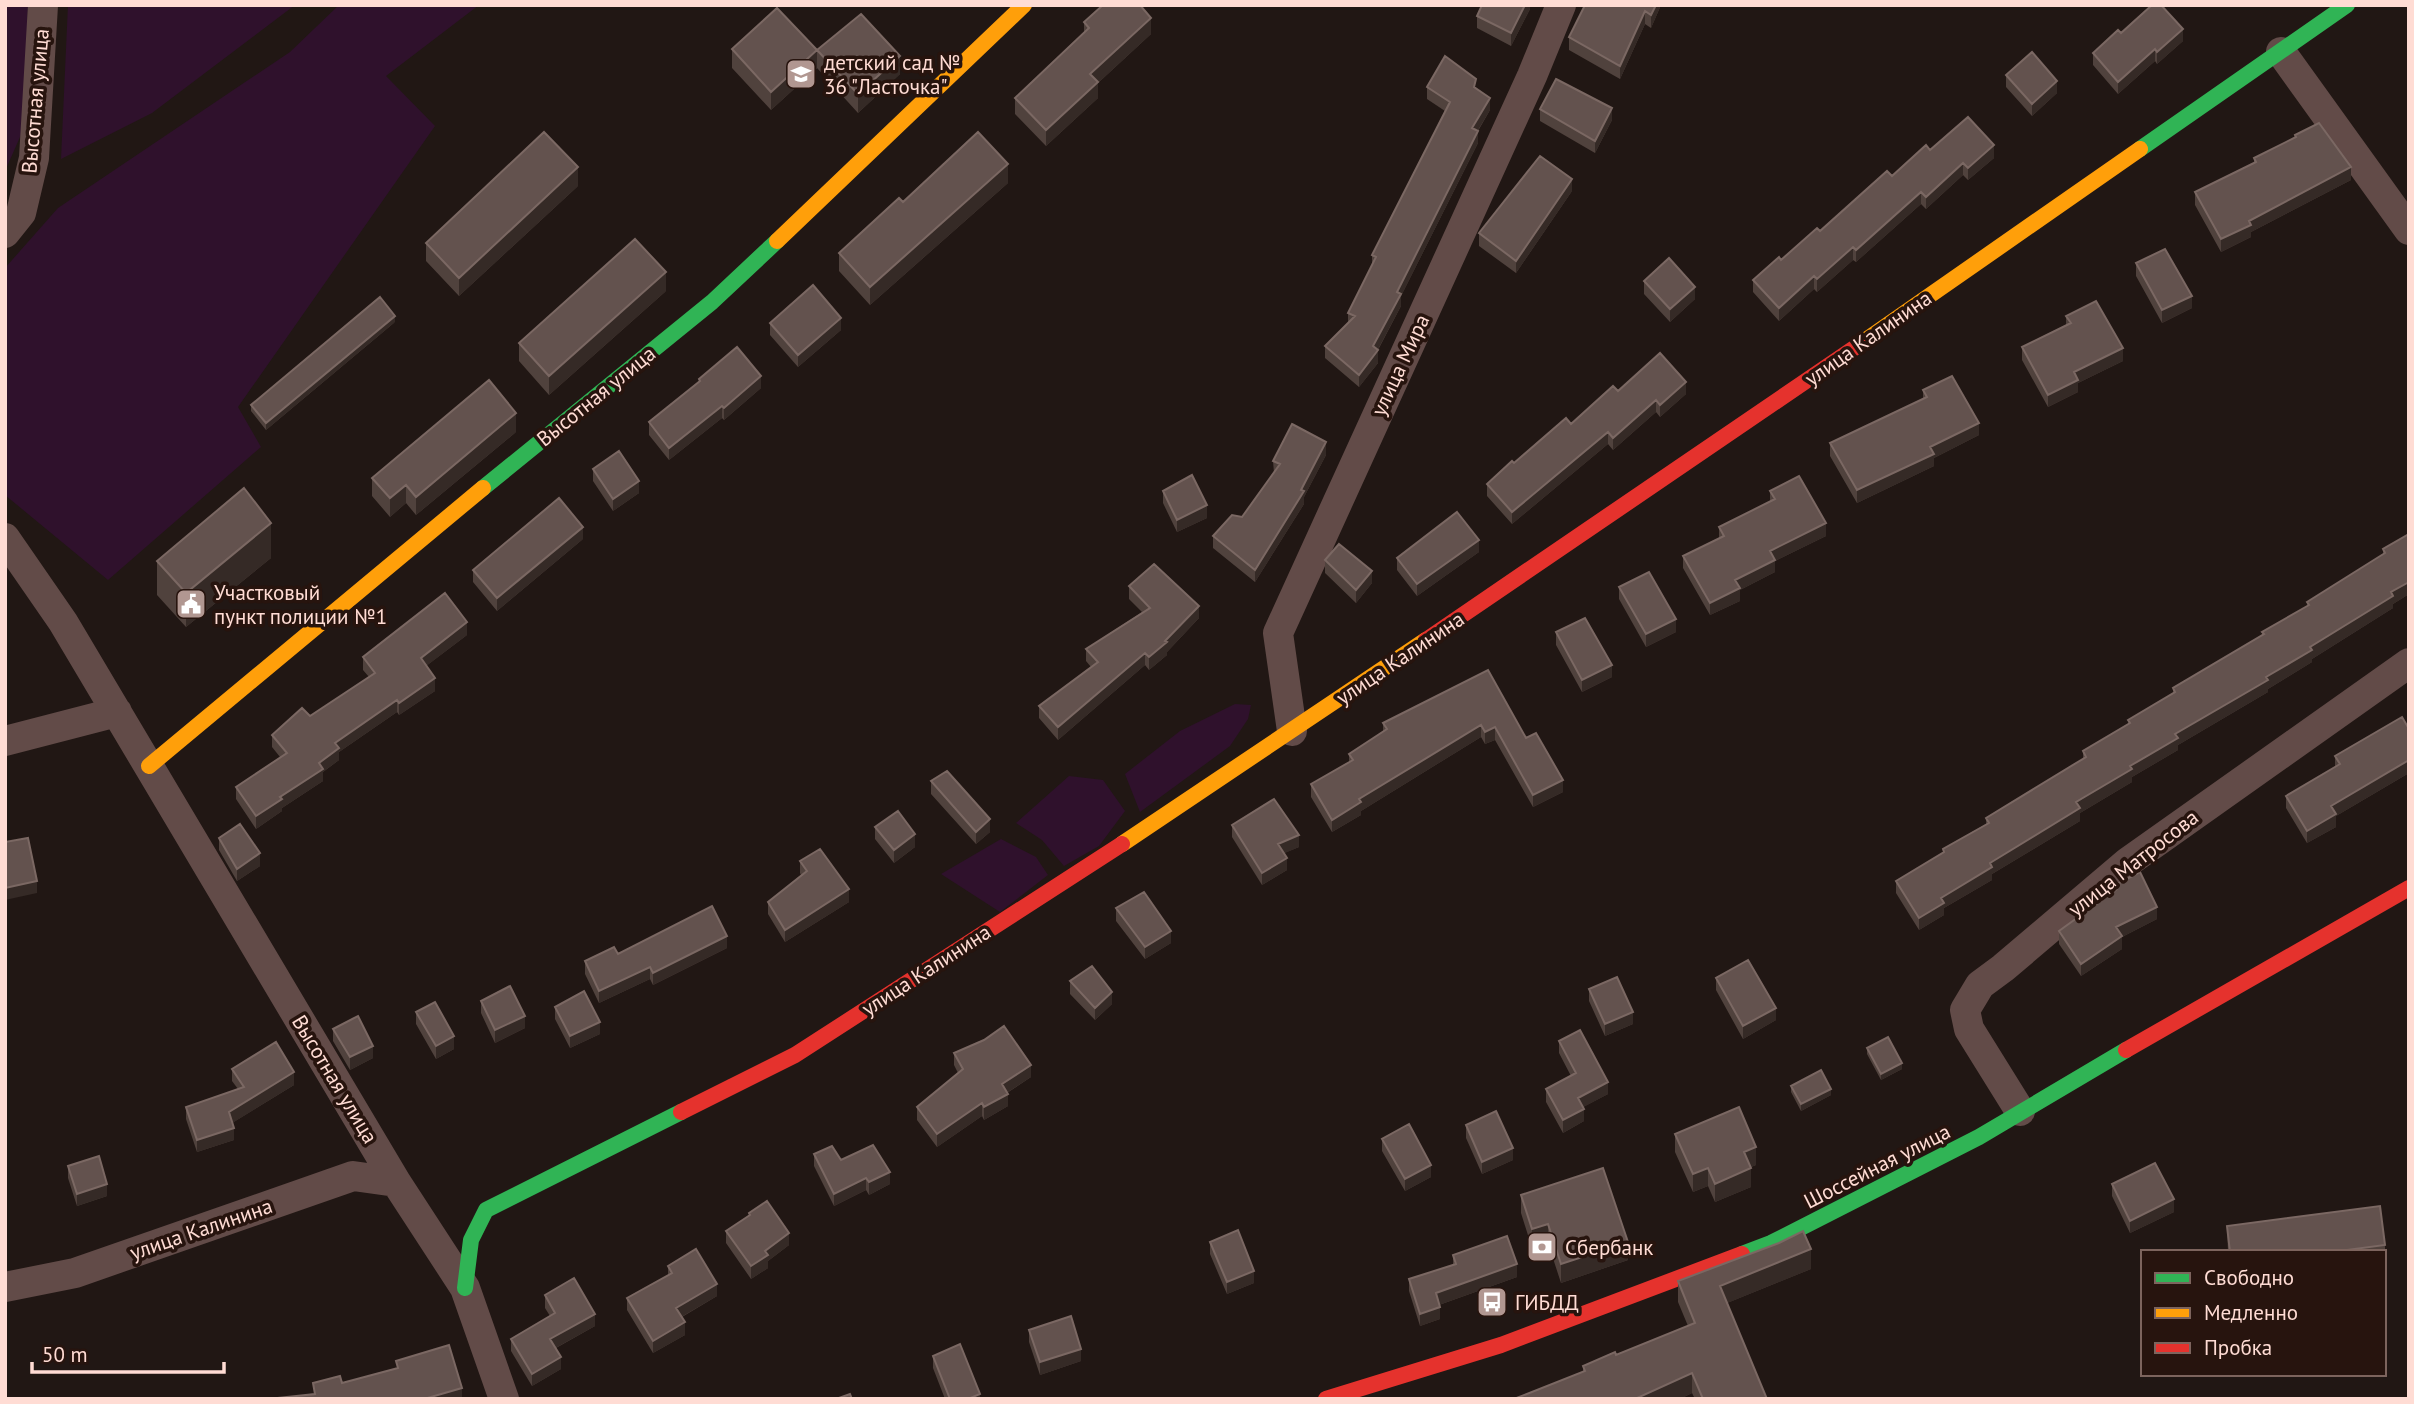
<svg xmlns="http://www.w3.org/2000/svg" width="2414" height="1404" font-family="'PT Sans',sans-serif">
<rect width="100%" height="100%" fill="#211714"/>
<path fill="#2f112c" d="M5,5H28L24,128L5,171Z
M68,5H295L152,113L61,159Z
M339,5H479L386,76L435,126L238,407L261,447L108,580L5,495V268L58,208L290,52Z
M1235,704L1251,705L1248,719L1230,746L1140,812L1125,774L1180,731Z
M1069,776L1103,780L1125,811L1099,846L1064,866L1042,840L1016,823Z
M1001,839L1036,857L1048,875L1000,912L941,874Z"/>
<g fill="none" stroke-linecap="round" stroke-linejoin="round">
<path stroke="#624b48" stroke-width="30" d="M2281,52L2409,230
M5,233L21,213L34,158L43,5
M5,538L63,622L396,1182L465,1288L504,1399
M1292,731L1278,633L1532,76L1561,5
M5,741L117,712
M2020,1111L1969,1029L1965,1010L1980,985L2003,968L2128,862L2409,663
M5,1287L75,1273L353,1176L396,1182"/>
<path stroke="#30b455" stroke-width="16" d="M2140,149L2347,5
M483,488L712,302L777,241
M1742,1254L1771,1243L1979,1137L2126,1050
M465,1288L471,1240L486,1210L681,1112"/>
<path stroke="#ff9f0a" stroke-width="16" d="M777,241L1024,5
M1863,342L2140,149
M149,766L483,488
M1122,844L1426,640"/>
<path stroke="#e5322d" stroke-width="16" d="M1426,640L1863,342
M2126,1050L2409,888
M681,1112L795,1055L1122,844
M1326,1399L1501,1345L1742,1254"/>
</g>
<path fill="#50423d" d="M1530,5V9L1511,46L1477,28V16Z
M1585,5H1661L1651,28L1645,24L1620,79L1569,50V37Z
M1084,22L1151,34L1098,83V98L1046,146L1015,114V98L1084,32Z
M2121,33L2183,41L2157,64L2155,61L2118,94L2093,65V53Z
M732,49L817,50L900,74L858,113L817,68L771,110L732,68Z
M2006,75L2057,93L2032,116L2006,87Z
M1427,87L1476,88L1490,110L1478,131V143L1401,296V306L1378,350V363L1359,387L1325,358V346L1348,324V313L1372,265V255L1445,111L1427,99Z
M1540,109L1612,120L1595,153L1540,121Z
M2295,135L2351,180L2251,232V237L2221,252L2195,205V192L2254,163V158L2295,138Z
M1930,150L1994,158L1968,180L1963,175L1926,209L1921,204L1856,262L1853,260L1817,292L1814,289L1779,321L1753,292V280L1781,260L1892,176Z
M1008,183L870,305L839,271V253L903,202Z
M578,186L459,296L426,261V243Z
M1572,191L1516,273L1479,246V233Z
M2136,263L2192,308L2162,323L2136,276Z
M1644,281L1695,299L1670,322L1644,294Z
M666,291L549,395L519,361V343Z
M2066,316L2123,361L2078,383V392L2048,407L2022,360V347L2066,325Z
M395,322L266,430L251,411V405Z
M770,323L841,330L798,367L770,335Z
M699,379L761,388L724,420L722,418L669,460L649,435V422L699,382Z
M1923,390L1979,435L1934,458V466L1857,503L1830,456V443L1923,399Z
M1618,391L1686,394L1660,417L1656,412L1613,450L1608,444L1512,524L1487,496V484L1514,463Z
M516,432L416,515L406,503L390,517L372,496V478Z
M1326,455L1304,497V504L1255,582L1213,548V536L1242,517L1274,473L1273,461Z
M593,469L639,493L613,511L593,481Z
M1163,491L1207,518L1177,532L1163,503Z
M1770,491L1826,536L1775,561V572L1740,590V601L1710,615L1683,568V556L1719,538V527L1770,502Z
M2409,534V594L2393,604V608L2312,659V662L2268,689V692L2178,745V750L2132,777V782L2080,813V821L1992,874V880L1944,908V915L1919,930L1896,893V881L1943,853V849L1986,824V818L2083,759V751L2128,725V720L2173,693V688L2262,635V632L2307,606V602L2383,554V549Z
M583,539L497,611L473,582V570Z
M1479,552L1417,596L1397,570V558Z
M271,558L186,627L157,595V561Z
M1325,560L1372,583L1356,603L1325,573Z
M1129,586L1199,618L1167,652V655L1149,670L1145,665L1058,740L1039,718V706L1091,667L1086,661V649L1142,612L1129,599Z
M1619,587L1676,632L1646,647L1619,599Z
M1556,632L1612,677L1582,692L1556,645Z
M467,635L426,666L435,691L399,715L397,712L339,752V760L323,772V781L282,808V811L256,829L236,799V787L280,757L272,747V735L310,716L369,677L363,670V657Z
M1488,670L1526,738L1563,792L1533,807L1495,740L1485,744L1481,737L1361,811V815L1332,832L1311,797V784L1349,762V754L1383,732V723Z
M2409,729V773L2336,816V827L2307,843L2286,808V796L2335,767V756Z
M931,781L990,832L976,844L931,794Z
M1232,825L1299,847L1284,853L1287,870L1262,885L1232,837Z
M875,827L915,847L894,863L875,839Z
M219,838L260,866L237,881L219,850Z
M800,861L849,902L785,942L768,914V902L801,875L800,873Z
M2115,885L2157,919L2122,937V949L2081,976L2059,944V931L2115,890Z
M1116,908L1171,943L1145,959L1116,921Z
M727,948L653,985L650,979L599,1003L585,974V961Z
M1716,978L1776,1020L1743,1039L1716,990Z
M1070,981L1112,1004L1095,1020L1070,994Z
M1589,989L1633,1024L1605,1036L1589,1001Z
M481,1001L525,1028L495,1043L481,1013Z
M555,1007L600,1034L570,1048L555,1019Z
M416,1012L454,1049L436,1059L416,1024Z
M333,1029L373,1058L350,1070L333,1041Z
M1559,1041L1608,1094L1583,1107L1584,1121L1563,1133L1546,1102V1089L1571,1076L1559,1053Z
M1867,1048L1902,1069L1881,1080L1867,1054Z
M954,1053L1031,1077L1007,1093L1008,1106L984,1120L982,1116L937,1147L917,1120V1107L958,1073L954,1065Z
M232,1069L294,1085L232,1123L234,1140L197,1152L186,1119V1107L238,1089L232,1081Z
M1791,1086L1831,1095L1801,1111L1791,1092Z
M1466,1125L1513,1160L1482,1174L1466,1138Z
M1675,1134L1756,1165L1751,1167V1187L1715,1202L1708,1186L1693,1192L1675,1152Z
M1382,1139L1431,1177L1405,1191L1382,1151Z
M814,1154L841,1160L890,1184L869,1195L866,1190L834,1206L814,1166Z
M68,1166L107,1196L77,1206L68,1178Z
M2112,1184L2174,1212L2130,1233L2112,1196Z
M1521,1195L1628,1260L1561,1283L1548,1243L1532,1248L1521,1213Z
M749,1213L789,1245L768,1261V1268L751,1279L726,1243V1231L749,1216Z
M2227,1226L2385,1245V1263H2384V1252H2228Z
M1210,1242L1254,1283L1227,1294L1210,1254Z
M1453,1255L1517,1277L1439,1305L1440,1319L1420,1326L1409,1291V1279L1453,1265Z
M668,1266L717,1296L682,1317L685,1335L653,1353L627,1310V1298L668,1276Z
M1811,1269L1727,1303L1767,1399H1695L1692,1393L1680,1399H1514L1583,1372V1366L1616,1355L1688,1326L1678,1302V1281Z
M545,1295L595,1326L556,1348L561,1369L532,1386L511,1351V1339L550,1316L545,1308Z
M1029,1330L1081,1361L1040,1375L1029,1342Z
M933,1356L980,1399H945L933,1368Z"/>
<path fill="#352a26" d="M1525,5H1530V9L1511,46V33Z
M1656,5H1661L1651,28V15Z
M1645,11V24L1620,79V66Z
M1151,18V34L1098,83V98L1046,146V130L1090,74Z
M2183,29V41L2157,64V52Z
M2155,49V61L2118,94V82Z
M817,50V68L771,110V92Z
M900,56V74L858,113V94Z
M2057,81V93L2032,116V104Z
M1490,98V110L1472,140V128Z
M1612,108V120L1595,153V141Z
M1478,131V143L1401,296V306L1376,353L1378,350V363L1359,387V375L1373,346L1397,292Z
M1994,145V158L1968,180V168Z
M1963,163V175L1926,209V197Z
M1008,164V183L870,305V287Z
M578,167V186L459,296V278Z
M2351,167V180L2251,232V237L2221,252V239L2249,221Z
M1572,179V191L1516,273V261Z
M1921,192V204L1856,262V250Z
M1853,247V260L1817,292V279Z
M666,272V291L549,395V376Z
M1814,276V289L1779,321V308Z
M1695,287V299L1670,322V309Z
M2192,296V308L2162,323V310Z
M395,316V322L266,430V423Z
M841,318V330L798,367V355Z
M2123,348V361L2078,383V392L2048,407V395L2074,372Z
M761,376V388L724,420V408Z
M1686,382V394L1660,417V405Z
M1656,400V412L1613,450V438Z
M722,406V418L669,460V448Z
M516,413V432L416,515V497Z
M1979,423V435L1934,458V466L1857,503V490L1930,447Z
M1608,432V444L1512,524V512Z
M1326,442V455L1304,497V504L1255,582V570L1301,490Z
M639,481V493L613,511V499Z
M406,485V503L390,517V498Z
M1207,505V518L1177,532V520Z
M271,523V558L186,627V593Z
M1826,523V536L1775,561V572L1740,590V601L1710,615V603L1735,580L1770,551Z
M583,527V539L497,611V598Z
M1479,540V552L1417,596V584Z
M1372,571V583L1356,603V590Z
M2409,582V594L2393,604V608L2312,659V662L2268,689V692L2178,745V750L2132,777V782L2080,813V821L1992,874V880L1944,908V915L1919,930V918L1941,898L2175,734L2266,677L2391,592Z
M1199,606V618L1167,652V655L1149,670V657Z
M1676,619V632L1646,647V634Z
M467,622V635L421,670V658Z
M1145,653V665L1058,740V727Z
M1612,665V677L1582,692V680Z
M435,678V691L399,715V703Z
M397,700V712L339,752V760L323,772V781L282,808V811L256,829V816L319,763L335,743Z
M1481,725V737L1361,811V815L1332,832V820L1359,799Z
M1495,727V740L1485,744V732Z
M2409,760V773L2336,816V827L2307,843V831L2331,806Z
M1563,780V792L1533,807V795Z
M990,819V832L976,844V832Z
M915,834V847L894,863V850Z
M1299,835V847L1278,856V844Z
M260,853V866L237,881V869Z
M1287,858V870L1262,885V873Z
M37,881V893L5,900V888Z
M849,889V902L785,942V930Z
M2157,907V919L2122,937V949L2081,976V964L2116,927Z
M1171,931V943L1145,959V947Z
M727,936V948L653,985V973Z
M650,967V979L599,1003V991Z
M1112,992V1004L1095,1020V1008Z
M1776,1008V1020L1743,1039V1026Z
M1633,1012V1024L1605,1036V1024Z
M525,1016V1028L495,1043V1030Z
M600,1022V1034L570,1048V1036Z
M454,1036V1049L436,1059V1046Z
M373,1046V1058L350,1070V1057Z
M1902,1063V1069L1881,1080V1074Z
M1031,1065V1077L1002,1096V1084Z
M294,1072V1085L229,1125V1112Z
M1608,1082V1094L1578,1110V1098Z
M1831,1089V1095L1801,1111V1104Z
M1008,1094V1106L984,1120V1107Z
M982,1103V1116L937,1147V1134Z
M1584,1109V1121L1563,1133V1120Z
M234,1128V1140L197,1152V1140Z
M1756,1147V1165L1744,1170V1152Z
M1513,1148V1160L1482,1174V1162Z
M1431,1165V1177L1405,1191V1179Z
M1708,1168V1186L1693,1192V1174Z
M1751,1168V1187L1715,1202V1184Z
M890,1172V1184L869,1195V1182Z
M866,1178V1190L834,1206V1194Z
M107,1184V1196L77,1206V1194Z
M2174,1199V1212L2130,1233V1221Z
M1548,1224V1243L1532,1248V1229Z
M789,1233V1245L768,1261V1268L751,1279V1266L765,1251Z
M1628,1242V1260L1561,1283V1264Z
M1811,1249V1269L1720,1306V1286Z
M1517,1264V1277L1436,1306V1293Z
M1254,1271V1283L1227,1294V1282Z
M717,1284V1296L676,1320V1308Z
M1440,1307V1319L1420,1326V1314Z
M595,1314V1326L550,1351V1339Z
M685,1322V1335L653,1353V1341Z
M1081,1349V1361L1040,1375V1362Z
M561,1357V1369L532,1386V1374Z
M1692,1373V1393L1680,1399H1635Z
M462,1388V1399H424Z
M980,1394V1399H968Z"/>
<path fill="#63524e" stroke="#7b6863" stroke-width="2" d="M1103,5H1140L1151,18L1090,74L1098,82L1046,130L1015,98L1089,28L1084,22Z
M1482,5H1525L1511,33L1477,16Z
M1585,5H1656L1651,15L1645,11L1620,66L1569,37Z
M2152,5H2161L2183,29L2157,52L2155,49L2118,82L2093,53L2118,30L2121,33Z
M777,8L817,50L771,92L732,49Z
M861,14L900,56L858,94L817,50Z
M2032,52L2057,81L2032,104L2006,75Z
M1445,56L1476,79L1474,87L1490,98L1472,128L1478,131L1397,292L1401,294L1373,346L1378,350L1359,375L1325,346L1355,316L1348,313L1376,257L1372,255L1450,102L1427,87Z
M1556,79L1612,108L1595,141L1540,109Z
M1968,117L1994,145L1968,168L1963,163L1926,197L1921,192L1856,250L1853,247L1817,279L1814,276L1779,308L1753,280L1779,257L1781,260L1817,228L1820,231L1887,171L1892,176L1926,145L1930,150Z
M2319,123L2351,167L2249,221L2251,225L2221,239L2195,192L2256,162L2254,158L2296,137L2295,135Z
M544,132L578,167L459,278L426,243Z
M978,132L1008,164L870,287L839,253L899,198L903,202Z
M1540,156L1572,179L1516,261L1479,233Z
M635,239L666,272L549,376L519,343Z
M2165,249L2192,296L2162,310L2136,263Z
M1669,258L1695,287L1670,309L1644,281Z
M813,285L841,318L798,355L770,323Z
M380,297L395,316L266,423L251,405Z
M2096,301L2123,348L2074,372L2078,380L2048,395L2022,347L2071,323L2066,316Z
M737,347L761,376L724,408L722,406L669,448L649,422L700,381L699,379Z
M1660,353L1686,382L1660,405L1656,400L1613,438L1608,432L1512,512L1487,484L1512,461L1514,463L1566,418L1571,424L1613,386L1618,391Z
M1952,376L1979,423L1930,447L1934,454L1857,490L1830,443L1927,397L1923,390Z
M489,380L516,413L416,497L406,485L390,498L372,478Z
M1292,424L1326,442L1301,490L1304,491L1255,570L1213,536L1232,515L1242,517L1280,464L1273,461Z
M619,451L639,481L613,499L593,469Z
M1192,475L1207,505L1177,520L1163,491Z
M1799,476L1826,523L1770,551L1775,560L1735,580L1740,588L1710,603L1683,556L1724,536L1719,527L1775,499L1770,491Z
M244,488L271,523L186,593L157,561Z
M559,498L583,527L497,598L473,570Z
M1457,512L1479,540L1417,584L1397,558Z
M2409,534V582L2391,592L2393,596L2310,647L2312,650L2266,677L2268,680L2175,734L2178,738L2130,766L2132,769L2076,802L2080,808L1990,863L1992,867L1941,898L1944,903L1919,918L1896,881L1944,852L1943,849L1989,823L1986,818L2086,757L2083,751L2130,723L2128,720L2175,692L2173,688L2264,634L2262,632L2309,605L2307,602L2385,553L2383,549Z
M1339,544L1372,571L1356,590L1325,560Z
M1154,564L1199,606L1165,641L1167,642L1149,657L1145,653L1058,727L1039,706L1098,662L1086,649L1150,608L1129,586Z
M1649,572L1676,619L1646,634L1619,587Z
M445,593L467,622L421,658L435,678L399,703L397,700L335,743L339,748L319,763L323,769L280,797L282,799L256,816L236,787L287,753L272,735L302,708L310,716L375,673L363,657Z
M1585,618L1612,665L1582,680L1556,632Z
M1488,670L1526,738L1536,733L1563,780L1533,795L1495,727L1485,732L1481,725L1359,799L1361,802L1332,820L1311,784L1353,760L1349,754L1387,729L1383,723Z
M2402,717L2409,729V760L2331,806L2336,814L2307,831L2286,796L2340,764L2335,756Z
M947,771L990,819L976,832L931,781Z
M1274,799L1299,835L1278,844L1287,858L1262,873L1232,825Z
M898,811L915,834L894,850L875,827Z
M240,824L260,853L237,869L219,838Z
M28,838L37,881L5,888V842Z
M820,849L849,889L785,930L768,902L807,871L800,861Z
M2140,872L2157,907L2116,927L2122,936L2081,964L2059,931L2117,889L2115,885Z
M1144,892L1171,931L1145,947L1116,908Z
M712,906L727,936L653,973L650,967L599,991L585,961L614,947L618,954Z
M1748,960L1776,1008L1743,1026L1716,978Z
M1092,966L1112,992L1095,1008L1070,981Z
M1617,977L1633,1012L1605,1024L1589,989Z
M510,986L525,1016L495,1030L481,1001Z
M584,991L600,1022L570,1036L555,1007Z
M435,1002L454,1036L436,1046L416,1012Z
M358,1016L373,1046L350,1057L333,1029Z
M1004,1026L1031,1065L1002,1084L1008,1094L984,1107L982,1103L937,1134L917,1107L963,1069L954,1053L984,1040Z
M1580,1030L1608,1082L1578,1098L1584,1109L1563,1120L1546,1089L1576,1073L1559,1041Z
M1888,1037L1902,1063L1881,1074L1867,1048Z
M276,1042L294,1072L229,1112L234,1128L197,1140L186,1107L244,1087L232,1069Z
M1821,1070L1831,1089L1801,1104L1791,1086Z
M1739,1107L1756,1147L1744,1152L1751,1168L1715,1184L1708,1168L1693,1174L1675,1134Z
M1496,1111L1513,1148L1482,1162L1466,1125Z
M1409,1124L1431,1165L1405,1179L1382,1139Z
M873,1145L890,1172L869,1182L866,1178L834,1194L814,1154L832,1146L841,1160Z
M99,1156L107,1184L77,1194L68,1166Z
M2155,1163L2174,1199L2130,1221L2112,1184Z
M1603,1168L1628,1242L1561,1264L1548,1224L1532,1229L1521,1195Z
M767,1201L789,1233L765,1251L768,1255L751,1266L726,1231L750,1215L749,1213Z
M2380,1206L2385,1245L2332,1252H2230L2227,1226Z
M1238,1230L1254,1271L1227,1282L1210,1242Z
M1803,1231L1811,1249L1720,1286L1767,1399H1703L1692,1373L1635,1399H1514L1585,1371L1583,1366L1615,1352L1616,1355L1695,1323L1678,1281L1779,1243Z
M1507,1236L1517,1264L1436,1293L1440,1307L1420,1314L1409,1279L1456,1264L1453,1255Z
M696,1249L717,1284L676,1308L685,1322L653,1341L627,1298L672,1273L668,1266Z
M574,1278L595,1314L550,1339L561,1357L532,1374L511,1339L555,1313L545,1295Z
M1071,1316L1081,1349L1040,1362L1029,1330Z
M960,1344L980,1394L968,1399H950L933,1356Z
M449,1345L462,1388L424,1399H268L315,1394L313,1383L340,1376L342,1383L398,1368L396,1361Z
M850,1394L852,1399H836Z"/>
<defs>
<g id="school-square" transform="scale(1.575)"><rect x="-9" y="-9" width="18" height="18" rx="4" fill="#b19791" stroke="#27140e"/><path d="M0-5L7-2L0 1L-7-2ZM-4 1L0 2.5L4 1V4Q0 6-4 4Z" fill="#fff"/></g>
<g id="civic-square" transform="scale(1.575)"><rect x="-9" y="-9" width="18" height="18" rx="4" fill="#b19791" stroke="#27140e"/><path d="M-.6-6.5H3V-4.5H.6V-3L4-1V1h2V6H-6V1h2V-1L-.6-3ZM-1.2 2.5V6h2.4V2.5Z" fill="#fff"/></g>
<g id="bank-square" transform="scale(1.575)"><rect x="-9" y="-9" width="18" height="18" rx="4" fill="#b19791" stroke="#27140e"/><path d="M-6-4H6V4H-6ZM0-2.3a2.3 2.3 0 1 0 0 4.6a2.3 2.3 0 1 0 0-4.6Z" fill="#fff"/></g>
<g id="bus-square" transform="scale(1.575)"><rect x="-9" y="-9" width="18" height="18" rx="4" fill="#b19791" stroke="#27140e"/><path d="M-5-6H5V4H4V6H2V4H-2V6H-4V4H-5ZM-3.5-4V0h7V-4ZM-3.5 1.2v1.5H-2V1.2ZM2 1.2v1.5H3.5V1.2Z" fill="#fff"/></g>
</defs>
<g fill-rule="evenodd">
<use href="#school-square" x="801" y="74"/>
<use href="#civic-square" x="191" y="604"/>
<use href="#bank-square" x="1542" y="1247"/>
<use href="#bus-square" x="1492" y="1302"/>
</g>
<g text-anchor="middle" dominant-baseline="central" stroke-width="7" stroke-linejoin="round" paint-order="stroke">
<g font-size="21" fill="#ffdcd4" stroke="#27140e" text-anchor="start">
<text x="824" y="62">детский сад №<tspan x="824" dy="24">36 "Ласточка"</tspan></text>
<text x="214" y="592">Участковый<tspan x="214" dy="24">пункт полиции №1</tspan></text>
<text x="1565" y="1247">Сбербанк</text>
<text x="1515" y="1302">ГИБДД</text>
</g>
<g font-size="21" fill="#ffdcd4" stroke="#27140e">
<text transform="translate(35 101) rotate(-85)">Высотная улица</text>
<text transform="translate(1868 338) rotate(-35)">улица Калинина</text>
<text transform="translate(1400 365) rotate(-65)">улица Мира</text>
<text transform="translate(596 396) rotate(-39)">Высотная улица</text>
<text transform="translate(1400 658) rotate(-34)">улица Калинина</text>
<text transform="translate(2133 863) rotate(-38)">улица Матросова</text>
<text transform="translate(926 970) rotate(-33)">улица Калинина</text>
<text transform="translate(335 1079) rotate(59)">Высотная улица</text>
<text transform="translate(1877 1166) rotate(-27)">Шоссейная улица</text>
<text transform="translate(201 1229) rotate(-19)">улица Калинина</text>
</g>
</g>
<rect width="2414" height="1404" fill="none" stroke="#ffdcd4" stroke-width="14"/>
<rect x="2141" y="1250" width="245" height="126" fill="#27140e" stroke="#7d645d" stroke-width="2"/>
<rect x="2155" y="1273" width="35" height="10" fill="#30b455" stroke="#7d645d" stroke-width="2"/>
<text x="2204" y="1285" font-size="21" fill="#ffdcd4">Свободно</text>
<rect x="2155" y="1308" width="35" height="10" fill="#ff9f0a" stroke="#7d645d" stroke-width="2"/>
<text x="2204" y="1320" font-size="21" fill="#ffdcd4">Медленно</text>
<rect x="2155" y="1343" width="35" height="10" fill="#e5322d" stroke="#7d645d" stroke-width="2"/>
<text x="2204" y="1355" font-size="21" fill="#ffdcd4">Пробка</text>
<path d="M32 1362v10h192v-10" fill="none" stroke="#ffdcd4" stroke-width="3.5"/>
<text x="42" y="1362" font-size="21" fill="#ffdcd4" stroke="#27140e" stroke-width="5" paint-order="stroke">50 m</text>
</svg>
